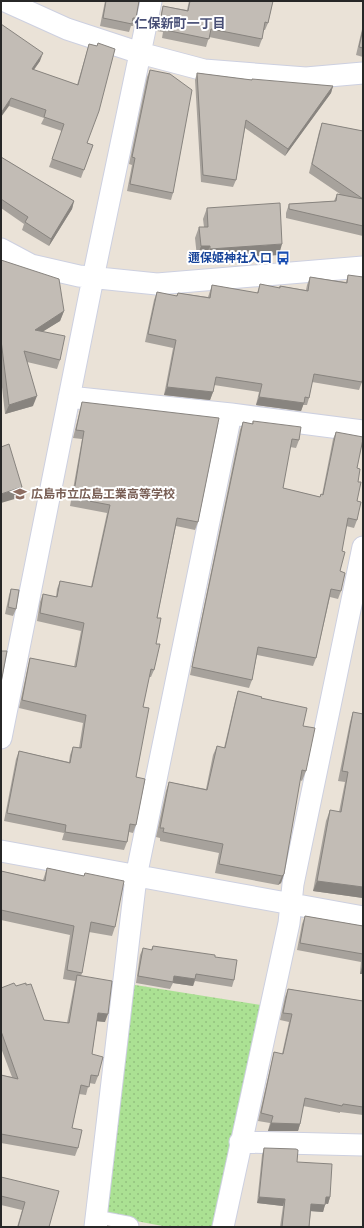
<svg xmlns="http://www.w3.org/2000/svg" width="364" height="1228" font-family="'DejaVu Sans','Noto Sans JP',sans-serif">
<defs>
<pattern id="grass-dots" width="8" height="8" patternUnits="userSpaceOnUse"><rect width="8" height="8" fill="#abe193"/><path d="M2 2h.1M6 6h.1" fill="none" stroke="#93c17f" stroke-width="1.8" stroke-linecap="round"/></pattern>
</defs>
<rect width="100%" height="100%" fill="#eae2d7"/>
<path fill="url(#grass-dots)" d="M129,984L261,1005L214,1227H168L109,1216L103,1207Z"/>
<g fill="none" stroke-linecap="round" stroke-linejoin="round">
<g stroke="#cdd0e0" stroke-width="23">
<path id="minor" d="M5,1L67,29L140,53L204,70L306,78L363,73
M1,249L31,265L79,276L157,284L363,267
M69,397L231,414L363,431
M1,738L93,278L151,1
M1,851L363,917
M240,1142L363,1145
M96,1221L128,1227
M95,1227L136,877L231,414
M223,1227L289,923L293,884L363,547"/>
</g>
<use href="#minor" stroke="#fff" stroke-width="21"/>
</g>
<path fill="#a7a29c" d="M105,1H139L136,18L133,26H131L129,32L100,26Z
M189,1H273L268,23L265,30H263L262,39L259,47L209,37L206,47L162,38L163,32L157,31L161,14L163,6L187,10Z
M1,24L40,61L34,70L77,85L89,44L97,46L98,43L87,143L93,145L81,178L49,167L62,131L41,124L44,118L9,106Z
M363,25V57L356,55Z
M150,70L173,193L171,200L127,191L132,165L129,164L147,77Z
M197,73L252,80L333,86L331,93L285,156L245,128L236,180L233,187L201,182L195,80Z
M322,123L363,131V236L286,218V213L289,204L334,201L337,194H340L309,173L319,132Z
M1,157L74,201L72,209L49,246L22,230L24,224L1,208Z
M207,208L279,255L206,259V256L197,257L195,238L199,227H204L203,219Z
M1,260L64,311L60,321L43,331L60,360L57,369L27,362L33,406L5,414L1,378Z
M348,275L362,382L359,390L312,382L309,398L307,405H303L301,411L256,405L259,392L214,385L213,392L210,400L164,395L173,348L145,342L154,300L157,292L176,296L178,293L208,297L212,285L257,293L260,284L279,288L280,286L306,290L307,285L310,277L346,282Z
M82,402L198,522L195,530L176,526L157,618L156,644L154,670L151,677H149L143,707L136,777V825L133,833L129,832L127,842L124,850L62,840L64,833L4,821L16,759L19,751L69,762L70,755L73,747L79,748L83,723L19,708L28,666L30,658L74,667L81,631L37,621L40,602L43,594L56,597L57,589L60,581L91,587L107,513L70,506L82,439L73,438Z
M253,421L299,440L296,448L290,447L283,488L320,497L321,494L322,495L333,439L336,432L357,468V520L354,528L346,526L342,551L340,571L341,591L338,599L330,597L316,658L313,666L257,655L252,680L249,688L190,675L240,430L243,422L252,424Z
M11,589L16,609L13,616L5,614L9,595Z
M238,691L261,698L303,726L306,771L302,781L300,780L284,874L281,883L278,885L215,873L219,853L160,841V838L156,837L166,791L169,782L206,789L213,755L217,746L224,748L235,701Z
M353,712L363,714V901H362L363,898L313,891L326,821L330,810L339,812L345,782L338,781L350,722Z
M47,868L84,876L85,873L115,927L112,936L89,932L82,973L81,976L105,1022L97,1021L92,1054L98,1076L95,1084L89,1083L86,1095L79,1094L72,1128L78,1148L75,1156L1,1143V1075L12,1077L1,1048V988L16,986L44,1020L67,1023L75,981L63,979L70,935L1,920V871L43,880Z
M305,916L363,926V974H360L361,962L297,950L302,924Z
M153,946L215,957L234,980L232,987L195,981L193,986L173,983L170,989L136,983L140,955L143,948L151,950Z
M288,989L363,1001V1115L340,1112V1113L303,1106L300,1124L298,1131H268L270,1123L258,1121L272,1060L274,1052L282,1054L289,1022L280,1020L285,997Z
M264,1148L297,1162L330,1197L328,1204H325L323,1212L311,1211L309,1227H280L283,1206L257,1203L262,1155Z
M1,1177L49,1227H17L22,1210L1,1205Z"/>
<path fill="#88847f" d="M43,53L40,61L29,76L32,69Z
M333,86L331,93L285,156L288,149Z
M11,98L9,106L1,117V113Z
M74,201L72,209L49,246L51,239Z
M282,244L279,255L206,259L210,249Z
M201,246H210L206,256L197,257Z
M64,311L60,321L31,339L35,330Z
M167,387L213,392L210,400L164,395Z
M37,396L33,406L5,414L9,405Z
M259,397L304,403L301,411L256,405Z
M22,487L18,498L1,503V494Z
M284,874L281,883L278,885L282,876Z
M317,881L363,887V898L313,891Z
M362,967H363V974H360Z
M174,976L195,979L193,986L173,983Z
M98,1013L108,1014L105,1022L95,1021Z
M271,1123L300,1124L298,1131H268Z
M259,1197L285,1199L283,1206L257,1203Z
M326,1197H330L328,1204L324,1203Z
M311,1204L325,1205L323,1212L309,1211Z"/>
<path fill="#c2bcb5" stroke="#88847f" d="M106,1H139L136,18H133L132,24L103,18Z
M190,1H273L268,23L265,22L262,39L211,29L209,39L165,30L166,25L160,23L163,6L188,11Z
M1,24L43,53L32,69L78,85L89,44L97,46L98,43L115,49L99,111L87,143L93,145L84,170L52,159L64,124L44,117L46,110L11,98L1,113Z
M363,29V48L359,47Z
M150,70L170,74L192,90L173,193L130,184L135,158L132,157Z
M197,73L252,80V79L333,86L288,149L246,120L236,180L203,175Z
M322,123L363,131V226L289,209V204L336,201L337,194L363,199L312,164Z
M1,157L74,201L51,239L25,222L28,217L1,199Z
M280,203L282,244L210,249V246H201L199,227H208L207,208Z
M1,260L59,279L64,311L35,330L65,336L60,360L24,351L37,396L9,405L1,340Z
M348,275L363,277V377L362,382L314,374L309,398L305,397L304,403L259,397L262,384L216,377L213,392L167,387L176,340L148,334L157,292L177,296L178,293L210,298L212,285L258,293L260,284L280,288V286L308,291L310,277L347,283Z
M82,402L219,418L198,522L177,518L157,618H161L156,644H160L154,670L151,669L143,707L149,708L136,777L145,779L136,825L130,824L127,842L65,832L66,825L7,813L19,751L70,763L73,747L81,748L86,715L22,700L30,658L76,667L84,623L40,613L43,594L57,597L60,581L92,587L110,505L73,498L84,431L76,430Z
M253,421L301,427L299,440L292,439L283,488L320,497L321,494L323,495L336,432L363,437V439L357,468L360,469L358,482H361L357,501L361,502L357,520L348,518L342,551L345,552L340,571L345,573L341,591L331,589L316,658L258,647L252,680L192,667L243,422L253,424Z
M9,444L22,487L1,494V447Z
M11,589L19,590L16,609L8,607Z
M1,651H7L1,683Z
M238,691L262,697L261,698L307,708L303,726L315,728L306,771L302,770L284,874L282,876L219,864L223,844L163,832L164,828H160L169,782L207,790L217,746L225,748Z
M353,712L363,714V887L317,881L330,810L341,812L348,772L342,771Z
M47,868L84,876L85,873L124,881L115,927L91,922L82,973L67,970L74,926L1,910V871L45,881Z
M305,916L363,926V954L300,943Z
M153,946L215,955V957L237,960L234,980L196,974L195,979L174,976L173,982L138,976L143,948L152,950Z
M77,975L112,981L108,1014L98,1013L92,1054L103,1057L98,1076L91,1075L89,1087L81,1085L72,1128L82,1130L78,1148L1,1134V1075L18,1079L1,1031V988L14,983L16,986L26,983V985L31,984L44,1020L69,1023Z
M288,989L363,1001V1107L343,1104L342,1106L305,1098L300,1124L271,1123L273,1116L261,1113L274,1052L283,1054L292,1014L283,1013Z
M264,1148L296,1149L298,1150L297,1162L332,1164L330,1197H326L325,1205L311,1204L309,1227H282L285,1199L259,1197Z
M1,1177L59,1191L49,1227H18L25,1202L1,1196Z
M107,1226L115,1227H107Z"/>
<defs>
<g id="bus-bare" transform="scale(1.08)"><path d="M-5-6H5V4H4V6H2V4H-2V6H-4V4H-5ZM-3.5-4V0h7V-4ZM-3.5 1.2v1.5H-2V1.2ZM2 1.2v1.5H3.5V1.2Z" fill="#1a4fb4" stroke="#fff" stroke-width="2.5" paint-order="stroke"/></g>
<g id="school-bare" transform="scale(1.08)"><path d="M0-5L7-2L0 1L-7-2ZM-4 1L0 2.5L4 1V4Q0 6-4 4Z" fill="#8d6e63" stroke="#fff" stroke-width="2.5" paint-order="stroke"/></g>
</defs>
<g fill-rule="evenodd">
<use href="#bus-bare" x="283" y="258"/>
<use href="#school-bare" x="20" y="494"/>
</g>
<g text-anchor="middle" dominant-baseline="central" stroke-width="4" stroke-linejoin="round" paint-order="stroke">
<g font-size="12" font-weight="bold" fill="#164399" stroke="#fff" text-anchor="end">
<text x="272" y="258">邇保姫神社入口</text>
</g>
<g font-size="12" font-weight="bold" fill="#785e54" stroke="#fff" text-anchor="start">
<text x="31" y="494">広島市立広島工業高等学校</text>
</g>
<g font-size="13" font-weight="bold" fill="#484f76" stroke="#fff">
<text x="180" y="23">仁保新町一丁目</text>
</g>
</g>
<rect width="364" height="1228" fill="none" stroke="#272727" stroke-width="4"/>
</svg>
